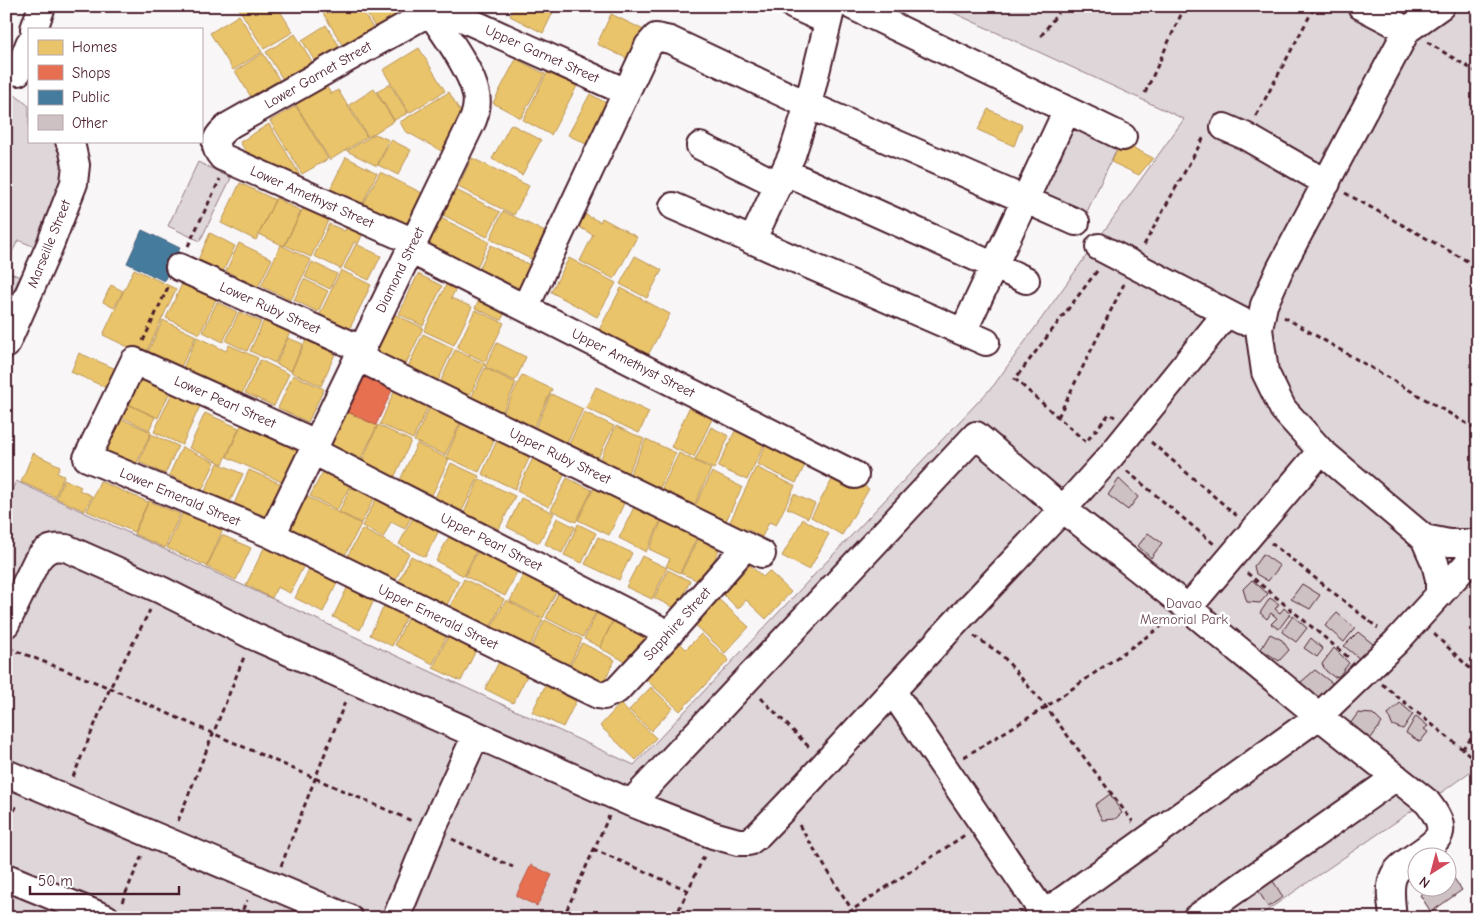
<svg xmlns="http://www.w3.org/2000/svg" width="1484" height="924" font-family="'Comic Neue',sans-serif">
<rect width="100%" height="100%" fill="#f8f6f7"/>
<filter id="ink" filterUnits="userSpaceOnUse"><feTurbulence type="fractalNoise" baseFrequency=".02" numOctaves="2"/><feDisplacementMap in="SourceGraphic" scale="10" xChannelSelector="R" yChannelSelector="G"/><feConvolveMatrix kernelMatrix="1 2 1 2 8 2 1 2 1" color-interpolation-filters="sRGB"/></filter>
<g filter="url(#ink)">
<path fill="#ded6d9" stroke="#947a82" d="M939,6H1478V766L1438,795L1416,808L1256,918H6V503L16,481L634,765L994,385L1184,119Z
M6,88L29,106V141H58L66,155L63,191L35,247L18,240L6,265Z
M1068,123L1118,146L1084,218L1034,194Z
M198,162L231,178L200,241L168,226Z
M6,271L20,277L6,307Z"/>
<path fill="#e9c46a" stroke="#b99257" d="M242,6H277L293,32L264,49L239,9Z
M334,6H359L375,31L345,49L323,13Z
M362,6H402L407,15L378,32Z
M515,6H556L543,33L510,16Z
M611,14L644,30L630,60L597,44Z
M239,15L262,52L233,70L210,33Z
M326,25L342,50L317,65L302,40Z
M295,34L316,68L287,86L266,52Z
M419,48L445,91L409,113L383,70Z
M263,53L284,88L256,105L235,71Z
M516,59L545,74L521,118L493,103Z
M548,71L577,86L551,135L523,120Z
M325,84L331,94L338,90L367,137L330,160L295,103Z
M390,84L408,113L394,120L377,92Z
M374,89L394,121L368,137L349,105Z
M449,92L463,116L445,153L405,131L400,122Z
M590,94L613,107L592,147L568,135Z
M296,106L328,159L302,174L270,121Z
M988,109L1022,125L1014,146L978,130Z
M269,124L300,175L289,182L279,176L271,163L267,166L253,163L240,142Z
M511,124L541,140L522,175L492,159Z
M375,134L389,140L377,166L347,151Z
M391,140L411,150L398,175L378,165Z
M1122,142L1153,158L1139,175L1111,162Z
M346,157L377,173L361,207L329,191Z
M472,158L529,186L514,215L458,187Z
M380,172L422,193L405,228L362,207Z
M240,183L275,200L256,240L221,223Z
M456,190L500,212L487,237L443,215Z
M276,198L301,211L284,246L259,234Z
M306,202L331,214L311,257L285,245Z
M503,211L545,232L531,259L490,239Z
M582,213L600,222L602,218L637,237L614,279L580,261L593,235L576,225Z
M441,218L489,242L475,271L427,247Z
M350,220L366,227L358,244L354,242L341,269L314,256L329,224L345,231Z
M210,233L235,246L222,274L197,262Z
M239,243L272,259L258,287L226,271Z
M356,244L381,256L369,280L344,268Z
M281,245L311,260L291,300L261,286Z
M491,245L530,265L519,288L479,269Z
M635,256L662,270L647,298L620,284Z
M569,258L616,283L597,317L551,292Z
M312,262L337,274L330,289L305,277Z
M134,269L176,289L145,355L103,335Z
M341,270L371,285L348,332L318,318Z
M418,274L442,286L423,326L399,314Z
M304,279L328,291L318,312L294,300Z
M183,282L217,297L200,334L166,318Z
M447,283L457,287L451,298L472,307L454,345L424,331Z
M111,285L123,291L114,308L103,302Z
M621,288L670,314L648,355L599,330Z
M480,298L506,311L501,320L475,308Z
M217,302L237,312L223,342L203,332Z
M475,310L504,323L485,362L457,348Z
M239,312L261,322L247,351L226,341Z
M394,314L423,328L405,366L376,352Z
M266,316L292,328L275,363L250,351Z
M163,320L196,336L179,371L146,356Z
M423,334L453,348L437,383L407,369Z
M197,337L226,351L229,345L258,358L240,398L182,370Z
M288,338L303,344L291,371L276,364Z
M306,340L335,354L321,386L291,372Z
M497,343L526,357L515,381L485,367Z
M455,350L485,364L468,399L439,385Z
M79,353L123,372L114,391L71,372Z
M260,360L289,374L274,406L245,393Z
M485,368L516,383L502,413L471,398Z
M137,371L172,387L158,418L124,402Z
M293,375L324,389L308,422L278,408Z
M522,375L552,389L532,431L502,416Z
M397,385L431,400L413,439L380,424Z
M596,387L649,412L639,433L586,408Z
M172,393L200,406L182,445L154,432Z
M551,394L583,409L565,448L533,433Z
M125,403L155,417L149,430L120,416Z
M431,404L462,419L445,455L414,441Z
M690,406L713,417L694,457L671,447Z
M343,410L377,426L360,461L327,446Z
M584,412L614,426L598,458L569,444Z
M205,413L239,428L223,464L189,448Z
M117,417L151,432L135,467L101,451Z
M462,421L496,437L479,472L446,457Z
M242,423L300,449L284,483L227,457Z
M378,425L411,441L394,478L361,463Z
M616,426L644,439L627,475L599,462Z
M711,427L729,436L714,469L695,460Z
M735,431L764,445L747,480L718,467Z
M151,434L178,446L165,474L139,462Z
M499,436L532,452L515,489L482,474Z
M646,439L676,453L658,492L628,478Z
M767,442L807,461L796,483L757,464Z
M417,444L449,459L432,495L400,480Z
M182,447L215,462L202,490L169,475Z
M33,453L60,466L57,473L64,476L55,497L21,482Z
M679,453L711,469L693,508L660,492Z
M535,454L567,469L549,507L517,491Z
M218,463L243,474L230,502L205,491Z
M451,463L479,476L462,511L435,498Z
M756,467L795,486L776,525L769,522L762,537L747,529L744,537L727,528Z
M325,468L352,482L337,510L310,496Z
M249,470L286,486L269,522L233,506Z
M837,471L869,489L842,535L811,517Z
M712,472L742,487L724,525L693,510Z
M567,478L592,490L576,522L551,510Z
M64,479L81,487L79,490L92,496L85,511L56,498Z
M355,479L378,491L361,523L339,512Z
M479,479L515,496L499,529L464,513Z
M100,481L148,502L134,532L87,511Z
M597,482L627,497L609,535L578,520Z
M302,494L361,524L344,557L285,528Z
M794,494L815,504L808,518L787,508Z
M521,498L554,513L539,543L507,527Z
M376,499L394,508L398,501L415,509L405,529L391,522L383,538L362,526Z
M149,501L180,514L165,548L134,534Z
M636,503L663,516L646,552L619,538Z
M183,511L223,529L207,566L167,548Z
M415,514L441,527L425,557L399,544Z
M664,516L699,533L680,573L666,566L670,559L649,549Z
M557,518L575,527L562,553L545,544Z
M803,519L829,534L809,570L782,556Z
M578,524L596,533L582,563L564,555Z
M362,529L409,553L395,581L347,557Z
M452,531L479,545L464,576L436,561Z
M700,534L710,539L707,544L719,550L703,583L681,573Z
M222,535L251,548L236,580L207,567Z
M598,537L632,553L619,580L585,564Z
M266,544L305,563L290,593L277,587L272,598L246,585Z
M481,544L521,564L505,596L465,576Z
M411,556L459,581L446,607L398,583Z
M642,556L667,568L652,599L626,587Z
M312,563L340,577L323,612L295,598Z
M750,565L763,577L769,571L791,592L766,619L746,600L738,609L723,594Z
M668,570L690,581L677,609L654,598Z
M524,573L557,590L543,618L510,601Z
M464,579L504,599L489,630L449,609Z
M351,580L374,600L360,630L333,617Z
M561,587L599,606L583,637L546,618Z
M714,595L749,627L725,653L690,620Z
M506,600L543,620L528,650L490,630Z
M385,604L407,615L392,646L370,635Z
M598,610L614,618L600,647L584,639Z
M617,613L656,633L628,663L600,648Z
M409,615L448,633L433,664L395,645Z
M545,620L582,639L567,669L530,650Z
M450,632L478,646L461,681L433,668Z
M701,634L729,660L680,711L639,673L674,637L686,649Z
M582,643L615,660L602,685L569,668Z
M500,660L528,674L513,703L485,689Z
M545,686L576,701L563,727L532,712Z
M651,687L673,708L651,731L629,710Z
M620,704L656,738L636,760L600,726Z"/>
<path fill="#e76f51" stroke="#b85746" d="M365,370L395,384L376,425L346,411Z
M531,865L552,875L537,906L516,896Z"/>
<path fill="#457b9d" stroke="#465f7b" d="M142,230L180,248L164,281L127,263Z"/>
<path fill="#cdc1c4" stroke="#4a1f2b" d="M1119,479L1138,497L1128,510L1108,495Z
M1148,533L1162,543L1151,558L1138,546Z
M1263,554L1280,566L1268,581L1256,574L1254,566Z
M1252,580L1268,594L1260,603L1247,602L1243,589Z
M1302,584L1320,595L1310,609L1291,599Z
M1270,598L1279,604L1275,609L1280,613L1284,608L1290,614L1279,629L1271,624L1277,618L1271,613L1267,619L1260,613Z
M1337,613L1355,628L1344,642L1325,626Z
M1293,616L1307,628L1296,642L1282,632Z
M1358,632L1378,648L1365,663L1344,646Z
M1270,634L1282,640L1289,650L1279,661L1261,649Z
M1311,638L1323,649L1317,657L1304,648Z
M1334,648L1349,663L1339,676L1334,677L1326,671L1322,664Z
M1315,670L1336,686L1322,702L1304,695L1301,682Z
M1400,703L1413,714L1403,729L1392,725L1388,714Z
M1358,713L1373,714L1382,723L1368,742L1350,724Z
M1416,716L1428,726L1424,729L1428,732L1420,742L1406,733Z
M1110,794L1122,813L1115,819L1102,820L1095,805Z
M1451,874L1462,890L1431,912L1420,895L1433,886H1446V877Z
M1273,881L1283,897L1268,907L1258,890Z
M1232,909L1237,918H1217Z"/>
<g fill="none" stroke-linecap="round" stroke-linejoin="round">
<g stroke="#4a1f2b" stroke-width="30">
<path id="minor" d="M794,6L828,21
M852,6L1123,137
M1361,6L1407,30
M34,29L42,6
M18,72L29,44
M1224,127L1245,136L1327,183
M700,146L779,185
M785,172L1026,280
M673,206L986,342
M752,241L792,155L808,105L832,6
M414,242L222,157C210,143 217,135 230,125L430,12L441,10L453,14L626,92
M1099,247L1242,321
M410,250L855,475
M179,267L361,349
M525,308L648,46L656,37L670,40L808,105L1076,222
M963,332L1067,110
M6,345L50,245L74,183L76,165L72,147L69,141
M357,357L762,554
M316,443L134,361L87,458L272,535L598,695L604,696L617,690L669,634L746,546
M313,451L669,634
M272,535L473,120C476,112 478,103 476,94C471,68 441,29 426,6
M1424,538L1449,543H1478
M1439,594V579L1435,563L1424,538L1321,451L1283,409L1265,372L1259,329L1264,305L1280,269L1407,30L1441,6
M1188,608L1321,451
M6,624L36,562C44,550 51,546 66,548L161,590L253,636L631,803L713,835L738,842H749L758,835L787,805L956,622L1063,509L1110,457L1226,314
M893,692L1044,914
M6,773L349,918
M631,803L976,435L1063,509L1188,608L1319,716L1427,802C1454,836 1436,841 1408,861C1403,865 1397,869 1394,875C1388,887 1392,904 1393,918
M6,877L106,918
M396,918L432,830L476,735
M1038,918L1319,716L1396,642L1478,552
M1196,918L1396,777"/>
</g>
<path stroke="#4a1f2b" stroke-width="3" stroke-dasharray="5 4" stroke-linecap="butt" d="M1041,36L1063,6
M1427,42L1478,73
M1145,93L1185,6
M1256,116L1315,6
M1345,193L1478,267
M1144,245L1204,137
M188,246L220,179
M1097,271L1015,379L1086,442L1109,414L1115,417
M1284,317L1478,430
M143,341L169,285
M1058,417L1124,284
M1151,442L1237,516
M1127,471L1214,544
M1271,543L1378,628
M1247,573L1348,657
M1434,634L1478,676
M974,636L1001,654L1046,707L1133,822
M9,648L110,688L412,821
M1382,684L1471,756
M761,698L809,747
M1462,749L1478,731
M964,757L1046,707L1169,621
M73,777L110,688L150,610
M178,821L244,657
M799,825L857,918
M6,827L18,803
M452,839L513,867
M593,849L687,890
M281,866L345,702
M122,902L142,855
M239,918L247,900
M563,918L609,816
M675,918L704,856
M840,918L965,835"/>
<use href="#minor" stroke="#fff" stroke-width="26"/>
</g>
</g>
<g text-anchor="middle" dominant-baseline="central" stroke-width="5" stroke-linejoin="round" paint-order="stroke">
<g font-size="14" fill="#4a1f2b" stroke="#fff">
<text transform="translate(542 54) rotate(24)">Upper Garnet Street</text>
<text transform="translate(318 75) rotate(-30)">Lower Garnet Street</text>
<text transform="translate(312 197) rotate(24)">Lower Amethyst Street</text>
<text transform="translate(49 244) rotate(-68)">Marseille Street</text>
<text transform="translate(400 270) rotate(-64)">Diamond Street</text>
<text transform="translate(270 308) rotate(24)">Lower Ruby Street</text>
<text transform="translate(633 363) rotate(27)">Upper Amethyst Street</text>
<text transform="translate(225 402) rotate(24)">Lower Pearl Street</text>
<text transform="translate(560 456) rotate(26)">Upper Ruby Street</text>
<text transform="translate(180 497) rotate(23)">Lower Emerald Street</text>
<text transform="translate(491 542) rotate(27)">Upper Pearl Street</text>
<text transform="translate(438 617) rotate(26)">Upper Emerald Street</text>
<text transform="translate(677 624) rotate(-48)">Sapphire Street</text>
</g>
<g font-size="14" fill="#6f4d56" stroke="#fff">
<text x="1184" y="603">Davao<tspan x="1184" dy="16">Memorial Park</tspan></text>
</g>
</g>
<rect width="1484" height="924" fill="none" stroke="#fff" stroke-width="25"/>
<rect x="12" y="12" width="1459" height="899" fill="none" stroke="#4a1f2b" stroke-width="2" filter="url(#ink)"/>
<rect x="28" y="28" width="175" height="115" fill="#ffffff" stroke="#b7a5aa"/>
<rect x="38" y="40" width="25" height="15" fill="#e9c46a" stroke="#b7a5aa"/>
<text x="72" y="52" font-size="15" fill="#4a1f2b">Homes</text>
<rect x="38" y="65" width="25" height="15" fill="#e76f51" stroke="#b7a5aa"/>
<text x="72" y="78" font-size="15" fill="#4a1f2b">Shops</text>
<rect x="38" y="90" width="25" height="15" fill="#457b9d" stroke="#b7a5aa"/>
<text x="72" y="102" font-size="15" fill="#4a1f2b">Public</text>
<rect x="38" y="115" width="25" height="15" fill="#cdc1c4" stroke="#b7a5aa"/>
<text x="72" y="128" font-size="15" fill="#4a1f2b">Other</text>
<g transform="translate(1432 872) rotate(216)"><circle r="24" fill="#ffffff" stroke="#b7a5aa"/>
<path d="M0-4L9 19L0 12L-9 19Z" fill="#d1495b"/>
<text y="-8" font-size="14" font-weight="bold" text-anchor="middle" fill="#4a1f2b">N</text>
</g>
<path d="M30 886v8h149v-8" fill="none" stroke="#4a1f2b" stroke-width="2.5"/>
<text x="38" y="886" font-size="15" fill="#4a1f2b" stroke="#ffffff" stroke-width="4" paint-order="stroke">50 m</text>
</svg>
